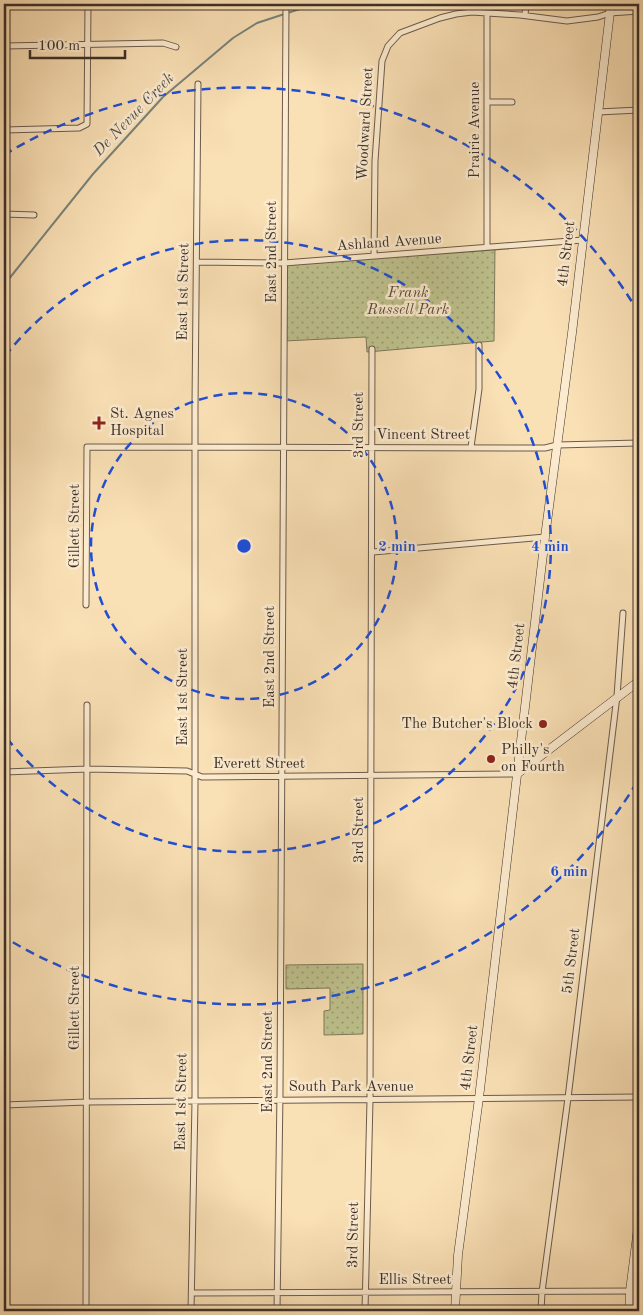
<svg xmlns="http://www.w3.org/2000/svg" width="643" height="1315" font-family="'Old Standard TT',serif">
<defs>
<pattern id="park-dots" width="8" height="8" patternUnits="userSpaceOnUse" patternTransform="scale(1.25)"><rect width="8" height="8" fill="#bec28e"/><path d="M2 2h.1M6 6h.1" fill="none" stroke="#9c9e74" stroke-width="1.8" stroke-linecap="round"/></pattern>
</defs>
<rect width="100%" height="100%" fill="#fae0b5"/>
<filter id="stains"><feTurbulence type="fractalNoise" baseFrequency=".004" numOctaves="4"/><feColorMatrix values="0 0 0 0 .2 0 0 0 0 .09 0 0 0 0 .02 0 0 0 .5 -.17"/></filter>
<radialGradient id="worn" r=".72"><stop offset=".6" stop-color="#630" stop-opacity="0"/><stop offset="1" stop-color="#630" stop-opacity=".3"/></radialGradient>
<path fill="url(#park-dots)" stroke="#7d785b" d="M495,247L494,341L367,352L366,337L284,341V263Z
M363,964V1034L324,1035V1011L330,1010V988L286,989V965Z"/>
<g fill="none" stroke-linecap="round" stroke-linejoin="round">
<path stroke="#78837c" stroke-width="2" d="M4,285L93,174L163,97L233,38L257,23L315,4"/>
<g stroke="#6c5b4b" stroke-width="7">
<path id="street" d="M487,13V247
M525,15L526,4
M4,46L163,43L176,47
M487,102H512
M598,112L639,110
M4,130L79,128L87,124L88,4
M4,214L34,215
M374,256L375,161L382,61L388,46L400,33L440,18L456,14L472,12L520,15L567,21L598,17L610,13L639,11
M197,262L284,263L583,240
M471,447L479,389V345
M373,552L545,537
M86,605L87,447L545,448L557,445L639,443
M4,772L88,769L187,771L202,777L517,774
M4,1105L87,1102L639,1097
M192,1293L639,1291
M86,1311L87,705
M191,1311L195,1101V406L198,84
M277,1311L280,1092L286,4
M365,1311L370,1100L372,349
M541,1311L542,1292L568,1098L617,696L623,613"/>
</g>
<g stroke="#3c2f28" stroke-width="9">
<path id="secondary" d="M521,741C525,752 536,754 546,750
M517,774L639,681
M455,1311L458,1255L479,1098L545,537L572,333L611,4
M630,1311V1291L639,1220"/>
</g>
<use href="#street" stroke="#fcebcf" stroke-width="5"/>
<use href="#secondary" stroke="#fcebcf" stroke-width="8"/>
</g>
<g fill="none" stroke="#1d4ed8" stroke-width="2.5" stroke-dasharray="9 6">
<circle cx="244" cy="546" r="153"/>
<path d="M5 356A306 306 0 1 1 5 736"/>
<path d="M637 782A459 459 0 0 1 4 937M4 155A459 459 0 0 1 637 310"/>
</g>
<g fill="#8f2418" stroke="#fcebcf" stroke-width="2">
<path d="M96.5 415.5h5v5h5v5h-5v5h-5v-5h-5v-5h5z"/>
<circle cx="543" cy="724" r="5"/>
<circle cx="491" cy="759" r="5"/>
</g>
<g text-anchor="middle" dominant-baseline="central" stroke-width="5" stroke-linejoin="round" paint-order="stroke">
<g font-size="15" fill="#3c2f28" stroke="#fcebcf">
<text transform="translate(366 124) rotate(-87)">Woodward Street</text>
<text transform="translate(475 130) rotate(-90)">Prairie Avenue</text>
<text transform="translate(389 243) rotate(-4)">Ashland Avenue</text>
<text transform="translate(272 252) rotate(-90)">East 2nd Street</text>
<text transform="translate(567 254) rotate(-83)">4th Street</text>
<text transform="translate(184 292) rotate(-89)">East 1st Street</text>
<text transform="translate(359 425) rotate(-90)">3rd Street</text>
<text x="423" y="435">Vincent Street</text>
<text transform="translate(75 526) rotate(-90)">Gillett Street</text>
<text transform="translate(517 656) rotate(-83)">4th Street</text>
<text transform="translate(270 657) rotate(-90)">East 2nd Street</text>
<text transform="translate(183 697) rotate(-90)">East 1st Street</text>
<text x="259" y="764">Everett Street</text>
<text transform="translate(359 830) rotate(-90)">3rd Street</text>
<text transform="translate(572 961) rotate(-83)">5th Street</text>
<text transform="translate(75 1008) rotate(-90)">Gillett Street</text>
<text transform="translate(470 1058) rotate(-83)">4th Street</text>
<text transform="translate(268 1062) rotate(-90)">East 2nd Street</text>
<text x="351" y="1087">South Park Avenue</text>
<text transform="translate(182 1102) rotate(-89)">East 1st Street</text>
<text transform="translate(354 1235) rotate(-89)">3rd Street</text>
<text x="415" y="1280">Ellis Street</text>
</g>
<g font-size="15" font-style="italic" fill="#564c3c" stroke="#fcebcf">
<text x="408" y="293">Frank<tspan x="408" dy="17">Russell Park</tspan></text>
</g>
<g font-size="15" fill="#3c2f28" stroke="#fcebcf" text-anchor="start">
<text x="110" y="414">St. Agnes<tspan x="110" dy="17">Hospital</tspan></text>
<text x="533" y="724" text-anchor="end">The Butcher's Block</text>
<text x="501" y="750">Philly's<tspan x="501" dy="17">on Fourth</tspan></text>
</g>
<g font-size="16" font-style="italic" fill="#55524b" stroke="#fcebcf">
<text transform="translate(134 115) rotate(-46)">De Nevue Creek</text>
</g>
</g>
<circle cx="244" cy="546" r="8" fill="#1d4ed8" stroke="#fcebcf" stroke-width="2.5"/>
<g font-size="15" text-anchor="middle" font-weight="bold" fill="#1d4ed8" stroke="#fcebcf" stroke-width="5" stroke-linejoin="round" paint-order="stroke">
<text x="397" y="551">2 min</text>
<text x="550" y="551">4 min</text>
<text x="569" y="876">6 min</text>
</g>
<rect width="643" height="1315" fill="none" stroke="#fae0b5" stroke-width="20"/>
<rect x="5" y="5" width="633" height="1305" fill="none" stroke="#3c2f28" stroke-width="2.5"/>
<rect x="10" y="10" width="623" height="1295" fill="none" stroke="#3c2f28"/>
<path d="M30 50v8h95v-8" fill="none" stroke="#3c2f28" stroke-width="2.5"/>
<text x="38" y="50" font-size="15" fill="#3c2f28" stroke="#fcebcf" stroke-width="4" paint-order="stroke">100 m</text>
<rect width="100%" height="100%" filter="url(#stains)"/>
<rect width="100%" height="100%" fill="url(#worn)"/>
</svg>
